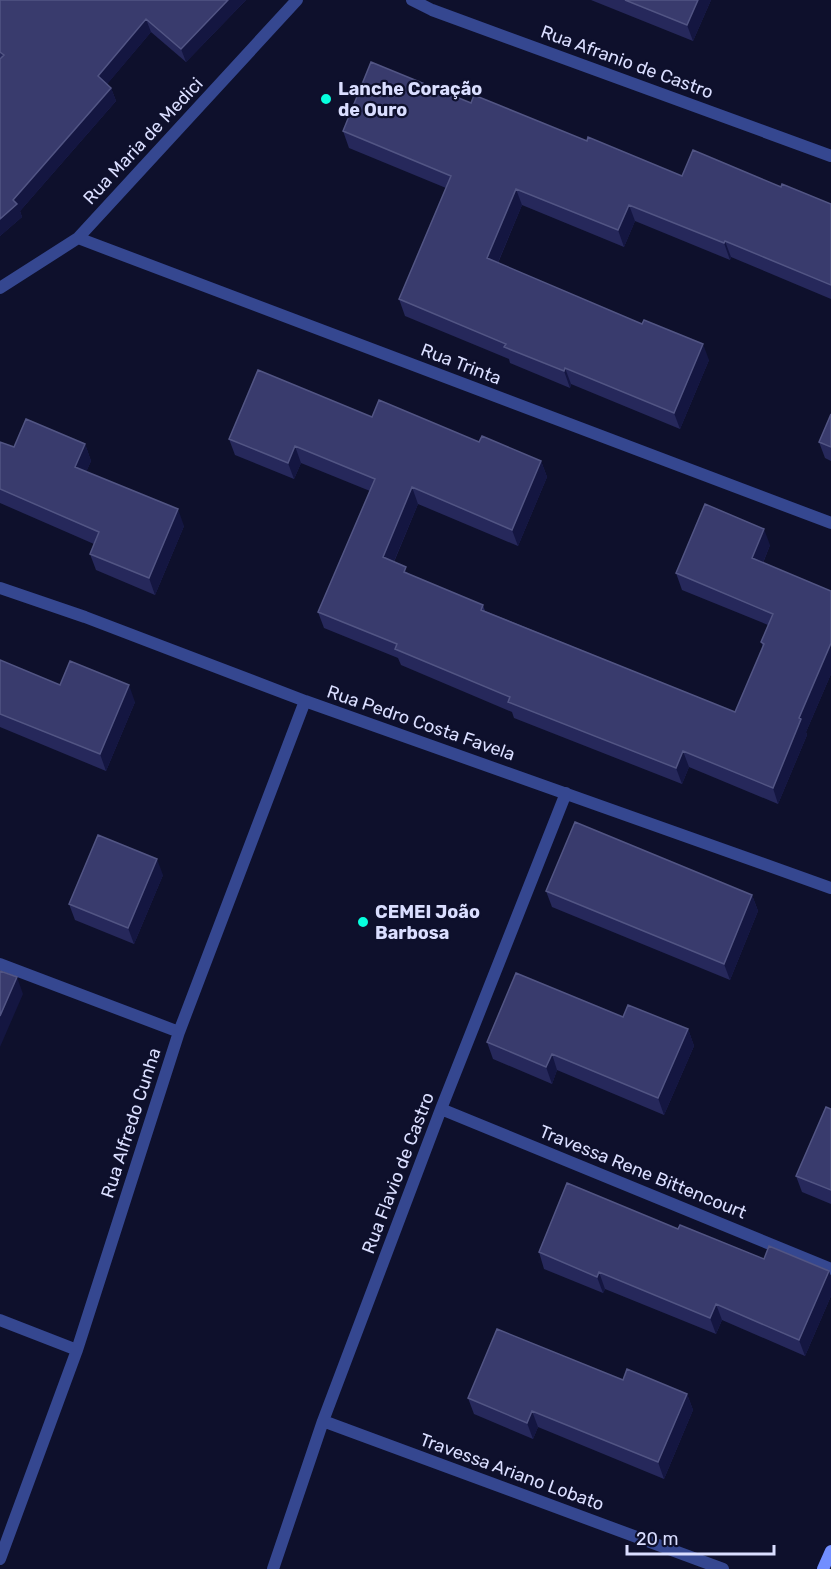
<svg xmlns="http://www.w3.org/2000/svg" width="831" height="1569" font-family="Rubik,sans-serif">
<rect width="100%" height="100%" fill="#0e102c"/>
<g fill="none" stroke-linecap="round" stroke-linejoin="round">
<path stroke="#354790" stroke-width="12" d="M412,0L432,10L831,156
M78,238L831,523
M0,288L78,238L297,0
M0,588L85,617L305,701L831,888
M0,964L179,1032
M441,1109L831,1269
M0,1320L77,1350
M323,1421L723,1569
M0,1559L77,1350L179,1032L305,701
M273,1569L323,1421L441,1109L566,793"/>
<path stroke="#718eff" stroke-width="12" d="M823,1569L831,1551"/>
</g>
<path fill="#26285b" d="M0,0H246L186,62L151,32L107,84L111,88L116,101L20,211L22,217L0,236Z
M591,0H711L693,41Z
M471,103L587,141L682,176L781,187L831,204V299L731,257L730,260L635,221L624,247L522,205L498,263L709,360L680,429L571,384L570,388L510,363L509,359L405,316L399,299L446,188L349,148L343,131Z
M831,414V461L825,458L819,442Z
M372,417L479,442L541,461L547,477L518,546L418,504L394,562L409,574L483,605L485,611L735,712L763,647L761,642L768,625L682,590L676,573L770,545L763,563L831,591V674L806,732L807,735L778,804L689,767L682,784L514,718L512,712L401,665L398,658L324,628L318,612L370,491L301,463L294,479L235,455L229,439Z
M0,442L14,447L85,444L91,461L86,472L184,526L155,595L96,570L90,554L94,544L0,503Z
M0,660L60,685L135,702L106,771L0,727Z
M163,875L134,944L75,920L69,904Z
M546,891L752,895L758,911L730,980L552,907Z
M623,1017L688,1029L694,1046L664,1115L557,1070L552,1084L493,1059L487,1042Z
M831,1109V1204L802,1192L796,1176Z
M678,1229L764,1259L829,1271L831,1277V1296L805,1356L722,1320L716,1334L605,1289L603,1293L544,1269L539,1252Z
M687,1394L693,1410L664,1479L538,1427L533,1439L474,1414L468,1398Z"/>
<path fill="#141641" d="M228,0H246L186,62L181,49Z
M698,0H711L693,41L687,25Z
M146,19L151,32L103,89L98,76Z
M111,88L116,101L20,211L22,217L0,236V219L13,200Z
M516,189L522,205L493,274L487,258Z
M629,205L635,221L624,247L618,230Z
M725,241L731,257L730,260L724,243Z
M703,344L709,360L680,429L674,413Z
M565,368L571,384L570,388L564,371Z
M85,444L91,461L81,484L75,467Z
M295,446L301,463L294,479L288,463Z
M541,461L547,477L518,546L512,530Z
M412,487L418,504L389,573L383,557Z
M178,509L184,526L155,595L149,578Z
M764,529L770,545L758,575L752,558Z
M831,643V674L806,732L807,735L778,804L773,788L799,718Z
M129,685L135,702L106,771L100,754Z
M683,751L689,767L682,784L676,768Z
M157,859L163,875L134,944L128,928Z
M752,895L758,911L730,980L724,964Z
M17,977L23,994L0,1047V1016Z
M688,1029L694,1046L664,1115L658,1098Z
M552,1054L557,1070L552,1084L546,1067Z
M829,1271L831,1277V1296L805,1356L799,1340Z
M599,1272L605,1289L603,1293L597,1277Z
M716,1304L722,1320L716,1334L710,1318Z
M687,1394L693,1410L664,1479L658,1462Z
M532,1411L538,1427L533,1439L527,1423Z"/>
<path fill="#393b6d" stroke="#525584" stroke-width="1.5" d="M0,0H228L181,49L146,19L98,76L111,88L13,200L17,204L0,219V59L4,55L0,52Z
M625,0H698L687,25Z
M371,62L471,103L474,95L587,141L588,137L682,176L693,150L781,187L782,184L831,204V285L725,241L724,243L629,205L618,230L516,189L487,258L642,324L644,320L703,344L674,413L565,368L564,371L504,347L506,344L399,299L451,176L343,131Z
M258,370L372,417L379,400L479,442L482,436L541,461L512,530L412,487L383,557L406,567L404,572L483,605L481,610L735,712L764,644L761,642L773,614L676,573L705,504L764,529L752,558L831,591V643L799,718L801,719L773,788L683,751L676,768L508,702L510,697L395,649L397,644L318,612L375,479L295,446L288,463L229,439Z
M831,414V447L819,442Z
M26,419L85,444L75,467L178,509L149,578L90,554L99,532L0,489V442L14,447Z
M0,660L60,685L70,661L129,685L100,754L0,714Z
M575,822L752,895L724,964L546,891Z
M98,835L157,859L128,928L69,904Z
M0,971L17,977L0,1016Z
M516,973L623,1017L628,1005L688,1029L658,1098L552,1054L546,1067L487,1042Z
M826,1107L831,1109V1190L796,1176Z
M567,1183L678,1229L680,1225L764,1259L769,1246L829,1271L799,1340L716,1304L710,1318L599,1272L597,1277L539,1252Z
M497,1329L623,1380L627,1369L687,1394L658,1462L532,1411L527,1423L468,1398Z"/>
<g fill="#06ffde" stroke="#0e102c" stroke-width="2">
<circle cx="326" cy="99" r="6"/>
<circle cx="363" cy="922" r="6"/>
</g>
<g text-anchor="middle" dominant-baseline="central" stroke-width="4.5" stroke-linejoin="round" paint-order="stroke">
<g font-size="18" fill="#dadeff" stroke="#0e102c">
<text transform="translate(627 62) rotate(20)">Rua Afranio de Castro</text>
<text transform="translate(143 141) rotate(-47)">Rua Maria de Medici</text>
<text transform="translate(461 364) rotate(21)">Rua Trinta</text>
<text transform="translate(421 723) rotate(19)">Rua Pedro Costa Favela</text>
<text transform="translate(131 1123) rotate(-72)">Rua Alfredo Cunha</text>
<text transform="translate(643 1172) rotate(22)">Travessa Rene Bittencourt</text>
<text transform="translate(398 1173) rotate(-69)">Rua Flavio de Castro</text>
<text transform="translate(512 1472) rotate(20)">Travessa Ariano Lobato</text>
</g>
<g font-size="18" font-weight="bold" fill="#dadeff" stroke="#0e102c" text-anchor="start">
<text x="338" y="89">Lanche Coração<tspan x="338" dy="21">de Ouro</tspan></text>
<text x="375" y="912">CEMEI João<tspan x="375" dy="21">Barbosa</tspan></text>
</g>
</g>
<path d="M627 1545v9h147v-9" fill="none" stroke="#dadeff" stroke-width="3"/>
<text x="636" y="1545" font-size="18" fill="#dadeff" stroke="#0e102c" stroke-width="4.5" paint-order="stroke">20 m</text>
</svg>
